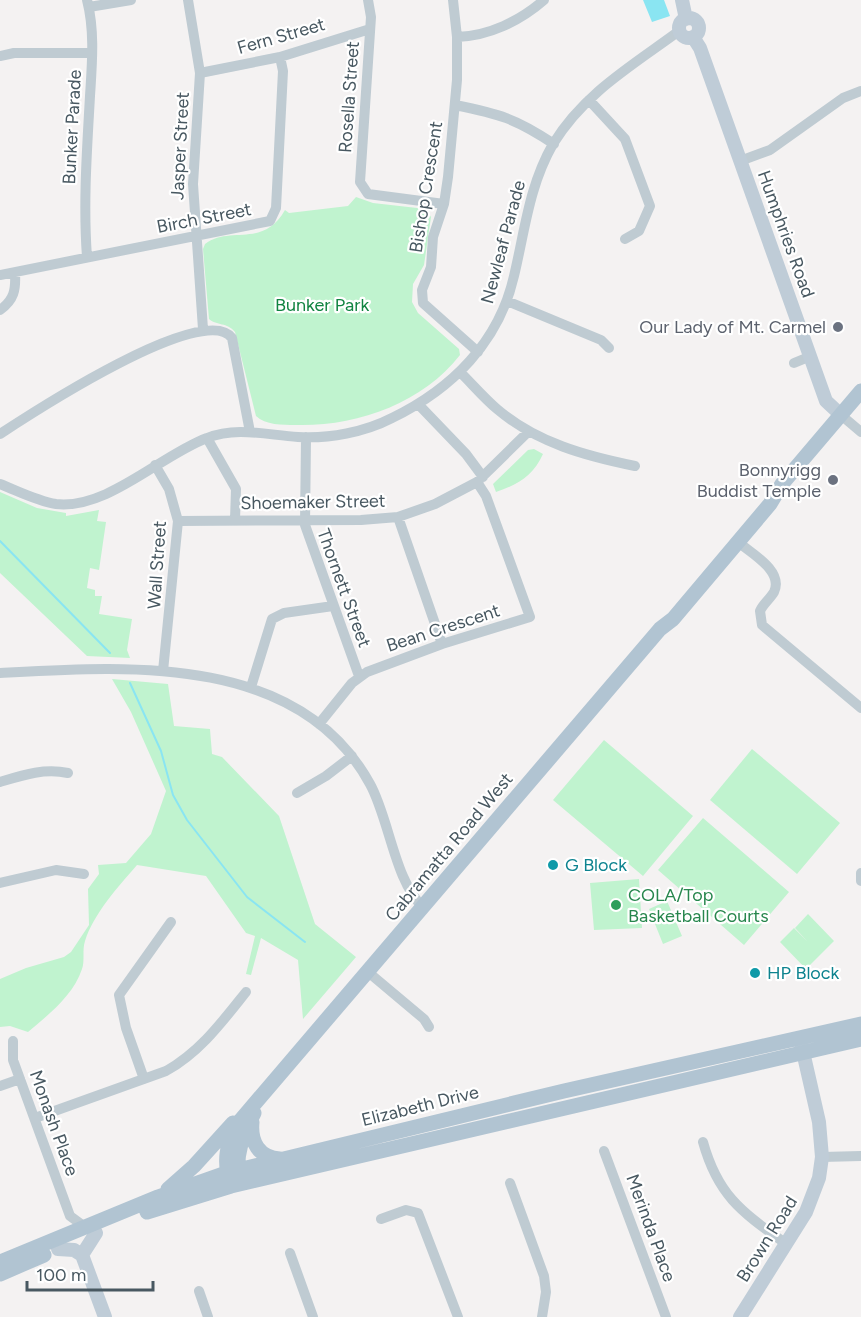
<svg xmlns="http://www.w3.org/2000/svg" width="861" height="1317" font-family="Figtree,sans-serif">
<rect width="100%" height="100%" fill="#f4f2f2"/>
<path fill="#c0f3cf" d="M356,197L373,203L426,209L431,217L424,265L413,284L412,302L418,313L459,349L460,355C422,404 355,427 295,425C283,425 265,425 256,416L235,332C227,322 217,326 209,319L203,249L205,244C230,225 263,249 285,210L289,213L348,206Z
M534,449L543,454C533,476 519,484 496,492L493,484L528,450Z
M0,492L37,508L66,513V516L99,510L97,521L106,522L99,570L90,568L87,588L95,590V596H102L99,614L132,619L127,650L130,658L87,656L0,573Z
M112,679L168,684L174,726L210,729L212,754L222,757L279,816L315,924L356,957L303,1019L298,960L261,938L251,975L246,974L255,936L246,933L206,876L137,865C118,887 94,913 85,941C82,950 85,961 82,969C73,996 48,1015 28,1032L10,1026L0,1027V979L26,968L64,957L71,952L89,925L88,889L99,874L98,865L126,863L151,834L166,791L131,712Z
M604,740L693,816L643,876L553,800Z
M752,749L840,823L797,874L710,800Z
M703,818L789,892L744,945L658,870Z
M639,879L642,928L594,930L590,883Z
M667,901L682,936L663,944L649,909Z
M808,914L834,941L806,969L780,942L794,928L807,941L795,928Z"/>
<path fill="#8ae5f2" d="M643,0H664L670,16L652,22Z"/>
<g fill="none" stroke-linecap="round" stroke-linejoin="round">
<path stroke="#8ae5f2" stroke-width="2" d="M0,541L110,653
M130,683L161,751L173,795L187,820L247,897L305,942"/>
<path stroke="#bfcbd2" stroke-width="10" d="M188,0L200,73L193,184L203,329
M368,0L371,17L360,182L368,194L444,204
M453,0L457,37V80L448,177L444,204L433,237L431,267L422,290L423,303L478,352
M89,7L131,0
M457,37C489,36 520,21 544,0
M0,56L14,53H92
M200,73L280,57L370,29
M589,100L625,139L650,206L639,231L625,239
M455,105C499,114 515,118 554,144
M740,161L770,150L843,98L861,91
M87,257C83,203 87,150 90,96C92,64 95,31 87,0
M0,275L270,221L276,208L283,71L280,57
M507,301L601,340L609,348
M0,310C14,300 16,290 15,273
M794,363L811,356
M461,373C473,385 484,398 497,409C537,443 586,456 635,466
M418,404L466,454L483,477
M841,415L861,432
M0,434C32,413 205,300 232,338L250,432
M306,437L305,525L359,676
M207,438L236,489L235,520
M155,465L169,489L178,521L163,671
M0,484C18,491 37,501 56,504C107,510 161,455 207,438C236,426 267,435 298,437C329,439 365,432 392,418C452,389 499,342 514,276C525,230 529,186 553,144C584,93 633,65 679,31
M398,517L442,644
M178,521L361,520L398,517L435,504L477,482L528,432
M738,542C751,553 784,571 774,592C770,599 763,604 760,611L762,625L861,708
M0,673C126,666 299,653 370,784C389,818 395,882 423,907
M251,687L272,619L284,613L333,606
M319,724L352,683L367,672L442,644L530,617L486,496L477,482
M0,782C23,775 44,768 68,773
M297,793L326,776L352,756
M861,873V881
M0,883L56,870L84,874
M368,972L424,1019L429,1027
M13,1041V1060L70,1216L85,1227
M144,1079L126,1028L119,995L171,922
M0,1086L20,1079
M35,1118L166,1071C200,1052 222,1022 246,992
M703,1142C718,1196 742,1212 785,1243
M604,1151L666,1317
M822,1157L861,1156
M510,1183L544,1276L546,1292L542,1317
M381,1219L406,1210L418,1213L458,1317
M290,1253L313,1317
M199,1291L208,1317"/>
<path stroke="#bfccd7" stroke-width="14" d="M682,0L686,19
M679 28a10 10 0 1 1 20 0a10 10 0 1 1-20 0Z
M693,37L700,48L826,401L841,415
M58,1249L74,1250L82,1255L105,1317
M82,1255L96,1233
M740,1317L806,1212L819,1178L822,1157L819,1122L801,1043"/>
<path stroke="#b1c4d2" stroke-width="15" d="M252,1122C250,1142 259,1158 280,1159
M239,1179C234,1158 244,1132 254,1113
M231,1186C223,1162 226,1143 239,1122L660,629L673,619L770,504L782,484L861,391
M168,1189L194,1166L233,1123
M147,1212L231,1186L861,1039
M0,1262L158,1197L226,1173L564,1091L861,1024
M0,1274L44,1255"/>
</g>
<g fill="#6b7280" stroke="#fff" stroke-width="2">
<circle cx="838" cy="327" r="6"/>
<circle cx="833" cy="480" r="6"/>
</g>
<g fill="#0f9aa8" stroke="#fff" stroke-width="2">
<circle cx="553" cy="865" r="6"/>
<circle cx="755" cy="973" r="6"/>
</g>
<circle fill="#2e9e5b" stroke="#fff" stroke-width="2" cx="616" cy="905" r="6"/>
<g text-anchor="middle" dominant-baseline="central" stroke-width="4.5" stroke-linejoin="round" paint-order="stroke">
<g font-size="18" fill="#485861" stroke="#fff">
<text transform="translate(281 36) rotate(-16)">Fern Street</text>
<text transform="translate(349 97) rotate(-86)">Rosella Street</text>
<text transform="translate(72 127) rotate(-87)">Bunker Parade</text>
<text transform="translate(180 146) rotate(-87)">Jasper Street</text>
<text transform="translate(426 187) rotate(-81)">Bishop Crescent</text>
<text transform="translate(204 218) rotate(-11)">Birch Street</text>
<text transform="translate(786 234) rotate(70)">Humphries Road</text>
<text transform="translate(503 242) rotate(-75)">Newleaf Parade</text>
<text transform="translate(313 502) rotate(-1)">Shoemaker Street</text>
<text transform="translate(157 565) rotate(-86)">Wall Street</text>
<text transform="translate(344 588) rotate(70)">Thornett Street</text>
<text transform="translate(443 628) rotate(-18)">Bean Crescent</text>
<text transform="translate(449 847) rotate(-50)">Cabramatta Road West</text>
<text transform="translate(420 1106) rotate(-14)">Elizabeth Drive</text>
<text transform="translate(54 1123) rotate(70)">Monash Place</text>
<text transform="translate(651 1228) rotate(70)">Merinda Place</text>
<text transform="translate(767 1239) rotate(-58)">Brown Road</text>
</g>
<g font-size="18" fill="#118441" stroke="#fff">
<text x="322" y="305">Bunker Park</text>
</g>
<g font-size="18" fill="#5b616d" stroke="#fff" text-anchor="end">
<text x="826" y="327">Our Lady of Mt. Carmel</text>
<text x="821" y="470">Bonnyrigg<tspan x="821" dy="21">Buddist Temple</tspan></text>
</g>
<g font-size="18" fill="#0d838f" stroke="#fff" text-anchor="start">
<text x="565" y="865">G Block</text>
<text x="767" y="973">HP Block</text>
</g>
<g font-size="18" fill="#27864d" stroke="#fff" text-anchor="start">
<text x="628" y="895">COLA/Top<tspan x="628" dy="21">Basketball Courts</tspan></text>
</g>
</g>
<path d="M27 1281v9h126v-9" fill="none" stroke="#485861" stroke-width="3"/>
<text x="36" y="1281" font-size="18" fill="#485861" stroke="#ffffff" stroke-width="4.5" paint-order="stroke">100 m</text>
</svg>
